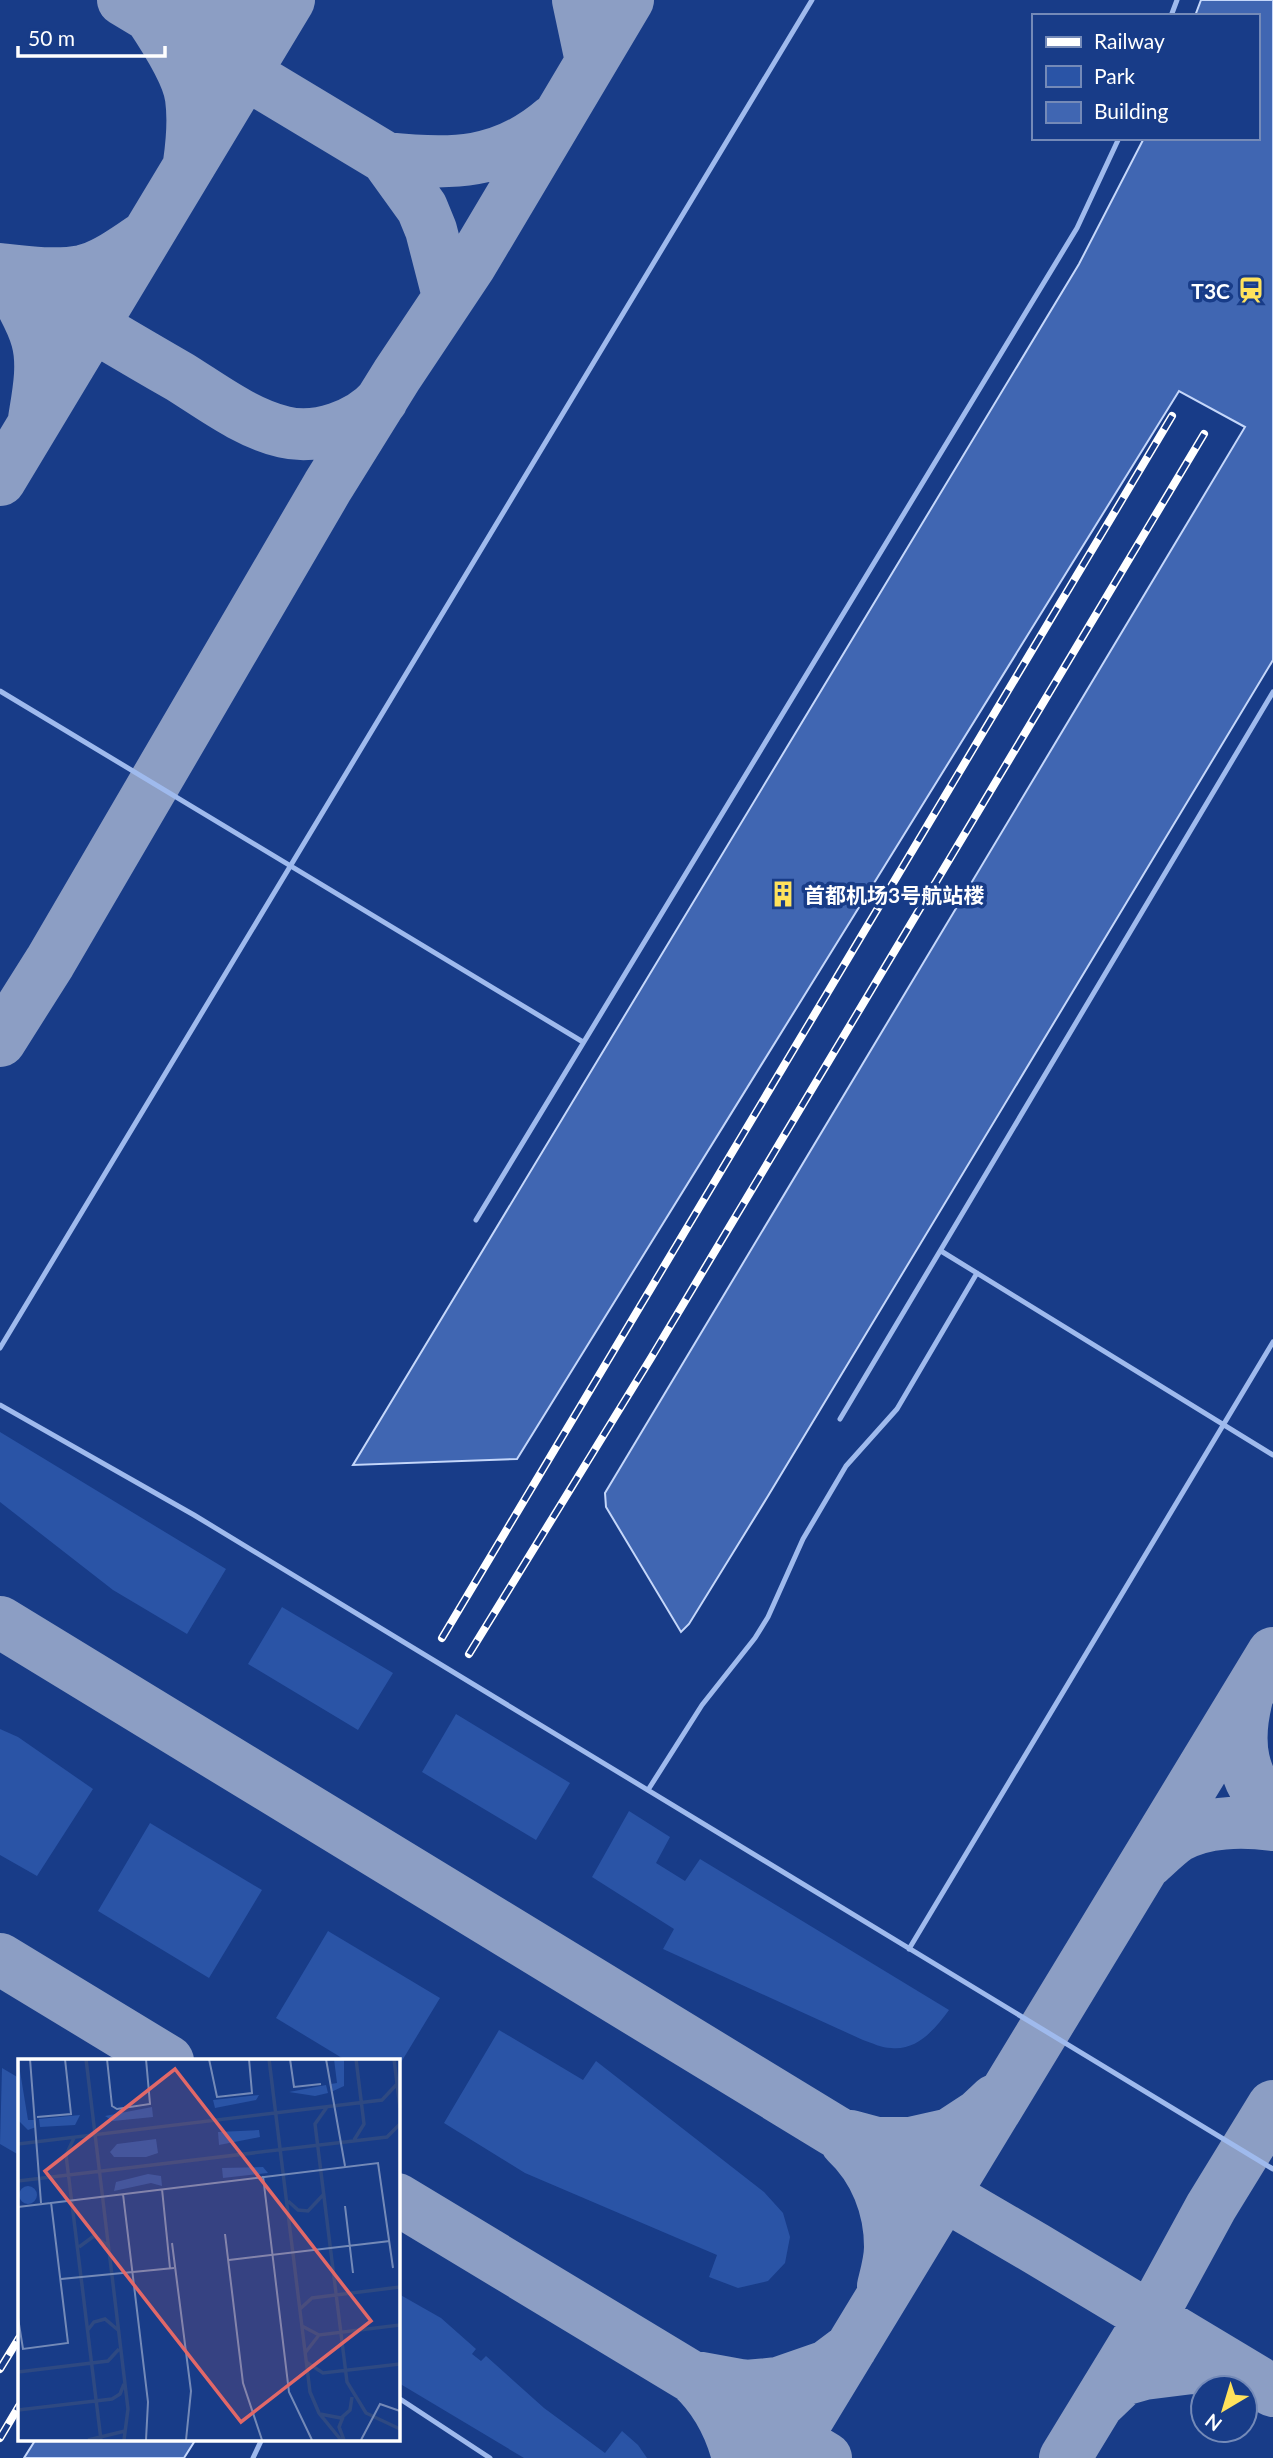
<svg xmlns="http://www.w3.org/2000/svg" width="1273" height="2458" font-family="Lato,'Noto Sans SC',sans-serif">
<rect width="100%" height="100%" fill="#183c88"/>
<path fill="#2a54a6" d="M0,1432L226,1569L187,1634L113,1590L0,1502Z
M282,1607L393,1673L358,1730L248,1664Z
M456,1714L570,1783L536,1840L422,1772Z
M0,1729L18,1737L93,1789L37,1876L0,1855Z
M629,1811L670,1837L656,1863L685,1881L700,1859L949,2010C935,2029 917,2051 891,2048C882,2048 872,2043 863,2040L663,1949L674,1929L592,1877Z
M150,1823L262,1890L209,1978L98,1911Z
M328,1931L440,1998L397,2069V2061H347L276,2018Z
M499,2030L583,2080L596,2061L764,2192L783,2213L790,2237L785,2263L768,2281L738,2288L709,2277L717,2255L525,2173L444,2123Z
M2,2068L19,2078V2155L0,2144Z
M397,2293L441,2318L476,2349L472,2354L481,2361L486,2356L544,2408L605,2453L622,2431L638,2445L647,2458H524L397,2382Z"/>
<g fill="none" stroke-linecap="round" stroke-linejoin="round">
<path stroke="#8c9ec4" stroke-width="52" d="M123,0L386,158L422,208L431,230L448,296
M578,0L591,61
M386,158C451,165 502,165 554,120
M189,163C192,142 194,120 191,98C188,73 164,37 150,16C201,26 225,24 271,0
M0,269C26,272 56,276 82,271C105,266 126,249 145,237
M0,270C59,306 119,342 180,377C212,397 246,423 284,432C317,440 360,425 382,400
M1,271C13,287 32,321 37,340C44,365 38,394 34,419
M0,480L289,0
M0,1041L50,962L328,486L397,375L471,264L628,0
M0,1622L833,2130L1035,2248L1273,2391
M1247,1698C1235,1746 1242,1777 1273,1815
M1148,1862C1157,1854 1167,1844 1177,1837C1204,1821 1243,1821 1273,1825
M0,1959L168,2061
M851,2136L877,2143H910L950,2134L979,2115L995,2100
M846,2142C875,2169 890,2208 890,2247C890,2260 886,2274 883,2286
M397,2199L826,2458
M1099,2403L1123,2380L1144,2374L1192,2368L1224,2370L1241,2376
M738,2458C730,2426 715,2398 691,2376L746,2386L778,2383L827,2366L851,2348
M784,2458L1273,1653
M1065,2458L1151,2317L1211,2207L1273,2106"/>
</g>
<path fill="#4066b2" stroke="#c5d7fa" stroke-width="2" d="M1201,0H1273V660L768,1496L689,1624L681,1632L606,1507L605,1493L1245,427L1179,391L517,1459L353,1465L1079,264L1144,138H1257V16H1195Z
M36,2439H196L184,2458H24Z"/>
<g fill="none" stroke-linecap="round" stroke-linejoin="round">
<path stroke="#9fbaed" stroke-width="5" d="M1171,16L1177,0
M0,691L583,1042
M476,1220L1077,228L1119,138
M941,1251L1273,1455
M0,1348L812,0
M0,1405L194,1515L1273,2169
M840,1419L1273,692
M648,1790L702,1705L755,1638L768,1617L803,1539L846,1466L897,1409L977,1273
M909,1949L1273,1342
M397,2397L490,2458
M253,2458L262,2439"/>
<g stroke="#fff" stroke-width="8">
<path id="rail" d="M442,1638L1172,416
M469,1654L651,1358L1204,434
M0,2369L19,2338
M0,2438L19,2406"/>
</g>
<use href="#rail" stroke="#183c88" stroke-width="5" stroke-dasharray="16" stroke-linecap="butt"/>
</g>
<defs>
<g id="station-bare" transform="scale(2.1)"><path d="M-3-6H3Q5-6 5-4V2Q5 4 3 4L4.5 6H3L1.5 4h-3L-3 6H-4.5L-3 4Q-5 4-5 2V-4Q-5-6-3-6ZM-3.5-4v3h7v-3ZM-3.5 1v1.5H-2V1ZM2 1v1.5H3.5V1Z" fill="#ffe25c" stroke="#183c88" stroke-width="2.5" paint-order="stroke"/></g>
<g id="building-bare" transform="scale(2.1)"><path d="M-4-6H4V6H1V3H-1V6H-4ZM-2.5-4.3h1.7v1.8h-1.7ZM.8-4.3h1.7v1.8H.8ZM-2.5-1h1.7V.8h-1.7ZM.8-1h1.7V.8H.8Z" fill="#ffe25c" stroke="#183c88" stroke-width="2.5" paint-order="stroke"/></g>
</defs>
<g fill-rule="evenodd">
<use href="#station-bare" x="1251" y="290"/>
<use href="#building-bare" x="783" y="894"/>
</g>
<g text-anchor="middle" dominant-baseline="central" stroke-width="7" stroke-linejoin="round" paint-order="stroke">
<g font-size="21" font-weight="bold" fill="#fff" stroke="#183c88" text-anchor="end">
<text x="1230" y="290">T3C</text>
<text x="804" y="894" text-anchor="start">首都机场3号航站楼</text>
</g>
</g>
<g transform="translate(18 2059)">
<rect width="382" height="382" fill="#183c88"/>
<path d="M0,0L10,61H17L18,68L10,71L0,61ZM316,0H326V27L313,33V25L319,24ZM308,26L310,34L297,37L271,33ZM241,36L238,41L197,49L195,41ZM134,48L135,58L95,62L87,57ZM62,56L57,66L22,68L21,60ZM241,71L242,78L201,86L200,73ZM138,80L140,94L128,98H96L92,93L99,85ZM245,108L250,114L205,119L204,109ZM130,115L143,117L144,127L133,124L96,132L98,123ZM1 136a9 9 0 1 1 18 0a9 9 0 1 1-18 0Z" fill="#2a54a6"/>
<path fill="none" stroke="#2e4982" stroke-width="3.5" d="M68,0L110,350L106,381M251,0L292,333L301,354L323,381M376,0L382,49M309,48L297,65L329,323L348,354L382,370M56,79L48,96L83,381M336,81L346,65L338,0M0,85L364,41L379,25M0,122L369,78L382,65M270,142L280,151L290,152L305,136M61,188L76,177L89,186M282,250L294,239L382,228M284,267L301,276L382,266M69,272L76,263L87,260L100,271M287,294L301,276M288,303L305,314L382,305M0,313L90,302L101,290M0,351L94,340L102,335L106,325M302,355L323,359L332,351L334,338M325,358L321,368L326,381M70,381L107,372"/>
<path fill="none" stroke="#748ab8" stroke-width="2" d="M12,0L23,144M89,0L94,47L99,50L132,45L128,0M191,0L199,38L234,34L231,0M272,0L276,28L303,25M308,0L327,107M19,58L53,55L47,0M245,117L271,333L294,381M144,130L152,209M105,135L130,343L128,381M327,147L335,214M0,148L360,104L375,209M207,175L225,324L244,381M154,184L173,332L168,381M211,201L372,182M43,220L156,209M0,259L5,290L50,284L33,143M343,381L362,345L382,352"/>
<path fill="#e26868" fill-opacity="0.15" stroke="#e26868" stroke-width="3.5" d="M157,10L353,262L223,363L27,112Z"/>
<rect width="382" height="382" fill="none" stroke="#fff" stroke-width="3.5"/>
</g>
<rect x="1032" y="14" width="228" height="126" fill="#183c88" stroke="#748ab8" stroke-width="2"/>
<rect x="1046" y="37" width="35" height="10" fill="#ffffff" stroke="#748ab8" stroke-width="2"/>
<text x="1094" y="49" font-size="21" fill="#ffffff">Railway</text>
<rect x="1046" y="66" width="35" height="21" fill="#2a54a6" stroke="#748ab8" stroke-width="2"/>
<text x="1094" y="84" font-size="21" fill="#ffffff">Park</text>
<rect x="1046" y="102" width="35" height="21" fill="#4066b2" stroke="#748ab8" stroke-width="2"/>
<text x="1094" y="119" font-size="21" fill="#ffffff">Building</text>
<g transform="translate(1224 2409) rotate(218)"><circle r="33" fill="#183c88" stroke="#748ab8" stroke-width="2"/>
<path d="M0-5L12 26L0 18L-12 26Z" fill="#ffe25c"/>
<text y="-10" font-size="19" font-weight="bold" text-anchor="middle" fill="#ffffff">N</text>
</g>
<path d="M18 46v10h147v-10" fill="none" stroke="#ffffff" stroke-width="3.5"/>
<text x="28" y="46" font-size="21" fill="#ffffff" stroke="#183c88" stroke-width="5" paint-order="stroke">50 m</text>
</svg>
